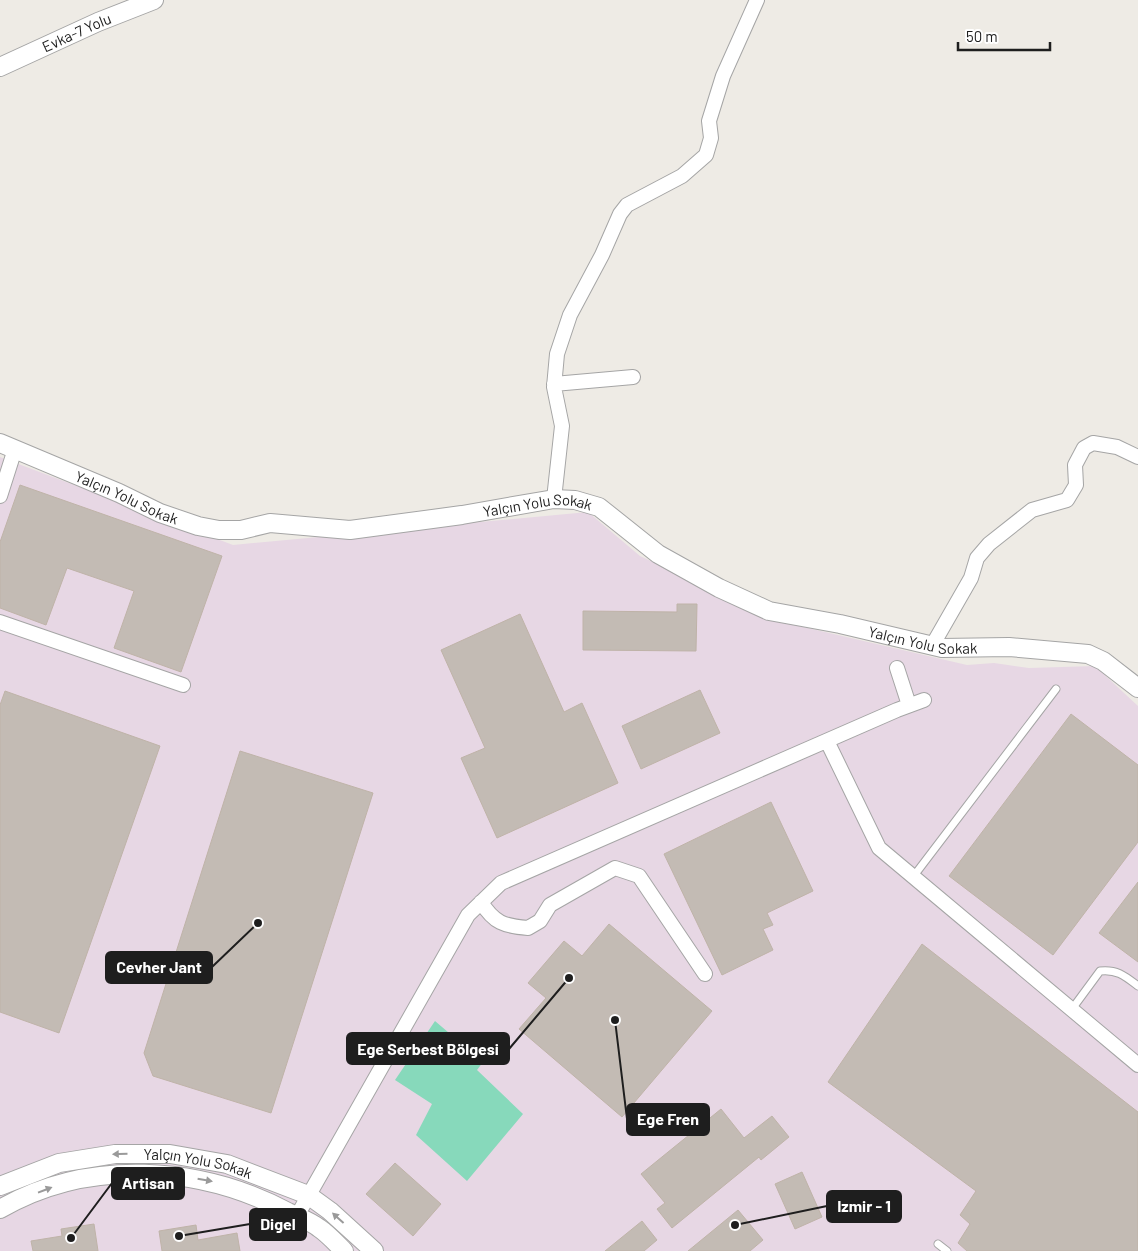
<svg xmlns="http://www.w3.org/2000/svg" width="1138" height="1251" font-family="Barlow,sans-serif">
<rect width="100%" height="100%" fill="#eeebe5"/>
<path fill="#e7d7e4" d="M0,457L233,545L588,512L640,556L782,622L967,665L994,663L1029,668L1095,666L1138,706V1251H0Z"/>
<path fill="#87d9bb" d="M435,1021L483,1062L477,1070L523,1114L467,1181L416,1135L432,1104L395,1080Z"/>
<path fill="#c3bbb4" stroke="#bfb3a8" d="M20,485L222,556L181,672L114,648L134,591L67,568L46,625L0,608V542Z
M677,604H697L696,651L583,650V611L677,612Z
M520,614L564,712L582,703L618,783L497,838L461,758L485,748L441,650Z
M700,690L720,733L641,769L622,726Z
M5,691L160,746L59,1033L0,1012V705Z
M1071,714L1138,765V842L1053,955L949,876Z
M240,751L373,793L271,1113L153,1076L144,1053Z
M771,802L813,891L767,913L773,925L763,929L773,950L722,975L664,854Z
M1138,882V962L1099,933Z
M609,924L712,1011L622,1117L519,1029L546,998L528,983L564,941L582,956Z
M922,944L1138,1112V1251H967L958,1243L970,1224L960,1215L976,1191L828,1082Z
M721,1109L744,1138L772,1116L789,1137L761,1160L759,1157L672,1228L657,1209L665,1203L641,1174Z
M395,1163L441,1204L413,1236L366,1194Z
M802,1172L822,1217L795,1229L775,1184Z
M738,1210L763,1240L750,1251H688Z
M642,1221L657,1240L644,1251H605Z
M94,1224L98,1251H33L31,1241L62,1236L61,1229Z
M196,1225L198,1240L237,1233L240,1251H162L159,1231Z"/>
<g fill="none" stroke-linecap="round" stroke-linejoin="round">
<g stroke="#a5a5a5" stroke-width="9">
<path id="service" d="M913,877L1056,689
M1072,1009L1100,971C1117,969 1125,976 1138,986
M938,1244L947,1251"/>
</g>
<g stroke="#a5a5a5" stroke-width="16">
<path id="minor" d="M554,384L633,377
M0,496L15,449
M554,499L562,426L554,387L557,354L570,315L602,255L620,214L627,205L682,176L706,155L711,138L709,121L723,76L757,0
M0,622L183,685
M932,646L971,578L977,558L989,544L1032,510L1067,500L1076,485L1075,465L1084,448L1093,443L1117,447L1138,457
M897,668L909,705
M827,741L879,848L1138,1065
M481,902C494,923 504,926 528,928L540,921L550,905L615,868L639,876L705,974
M297,1216L468,915L501,883L897,710L924,700"/>
</g>
<g stroke="#a5a5a5" stroke-width="20">
<g id="tertiary">
<path id="s1" d="M0,67L98,22L154,0"/>
<path id="s2" d="M0,443L119,493L160,513L198,526L219,530H241L270,523L350,530L462,515L554,499L575,500L599,507L658,554L719,588L769,611L840,624L942,648L1009,647L1088,654L1103,661L1138,688"/>
<path id="s3" d="M0,1186L59,1163L115,1154H170L227,1164L308,1195L330,1211L374,1251"/>
<path d="M0,1209C88,1158 200,1165 288,1212C298,1217 310,1221 319,1228C328,1234 336,1243 344,1251"/>
</g>
</g>
<use href="#service" stroke="#fff" stroke-width="7"/>
<use href="#minor" stroke="#fff" stroke-width="14"/>
<use href="#tertiary" stroke="#fff" stroke-width="18"/>
</g>
<defs><path id="oneway-solid" d="M-6-.8H1V-3.2L6.5 0L1 3.2V.8H-6Z" transform="scale(1.25)"/></defs>
<g fill="#9a9a9a">
<use href="#oneway-solid" transform="translate(120 1154) rotate(178)"/>
<use href="#oneway-solid" transform="translate(205 1180) rotate(10)"/>
<use href="#oneway-solid" transform="translate(45 1190) rotate(-21)"/>
<use href="#oneway-solid" transform="translate(338 1218) rotate(-138)"/>
</g>
<g text-anchor="middle" dominant-baseline="central" stroke-width="5" stroke-linejoin="round" paint-order="stroke">
<g font-size="15" fill="#1e1e1e" stroke="#fff">
<text stroke="none"><textPath href="#s1" startOffset="84">Evka-7 Yolu</textPath></text>
<text stroke="none"><textPath href="#s2" startOffset="138">Yalçın Yolu Sokak</textPath></text>
<text stroke="none"><textPath href="#s2" startOffset="558">Yalçın Yolu Sokak</textPath></text>
<text stroke="none"><textPath href="#s2" startOffset="978">Yalçın Yolu Sokak</textPath></text>
<text stroke="none"><textPath href="#s3" startOffset="204">Yalçın Yolu Sokak</textPath></text>
</g>
</g>
<path fill="none" stroke="#1e1e1e" stroke-width="2" d="M258 923L212 967M569 978L509 1049M615 1020L627 1119M71 1238L112 1183M735 1225L827 1206M179 1236L250 1224"/>
<g fill="#1e1e1e" stroke="#fff" stroke-width="2">
<circle cx="258" cy="923" r="5"/>
<circle cx="569" cy="978" r="5"/>
<circle cx="615" cy="1020" r="5"/>
<circle cx="71" cy="1238" r="5"/>
<circle cx="735" cy="1225" r="5"/>
<circle cx="179" cy="1236" r="5"/>
</g>
<g fill="#1e1e1e" stroke="#1e1e1e" stroke-width="2">
<rect x="106" y="952" width="106" height="31" rx="5"/>
<rect x="347" y="1033" width="162" height="31" rx="5"/>
<rect x="627" y="1104" width="82" height="31" rx="5"/>
<rect x="112" y="1168" width="72" height="31" rx="5"/>
<rect x="827" y="1191" width="74" height="31" rx="5"/>
<rect x="250" y="1209" width="56" height="31" rx="5"/>
</g>
<g font-size="16" text-anchor="middle" font-weight="bold" fill="#fff">
<text x="159" y="973">Cevher Jant</text>
<text x="428" y="1055">Ege Serbest Bölgesi</text>
<text x="668" y="1125">Ege Fren</text>
<text x="148" y="1189">Artisan</text>
<text x="864" y="1212">Izmir - 1</text>
<text x="278" y="1230">Digel</text>
</g>
<path d="M958 42v8h92v-8" fill="none" stroke="#1e1e1e" stroke-width="2.5"/>
<text x="966" y="42" font-size="15" fill="#1e1e1e" stroke="#ffffff" stroke-width="4" paint-order="stroke">50 m</text>
</svg>
